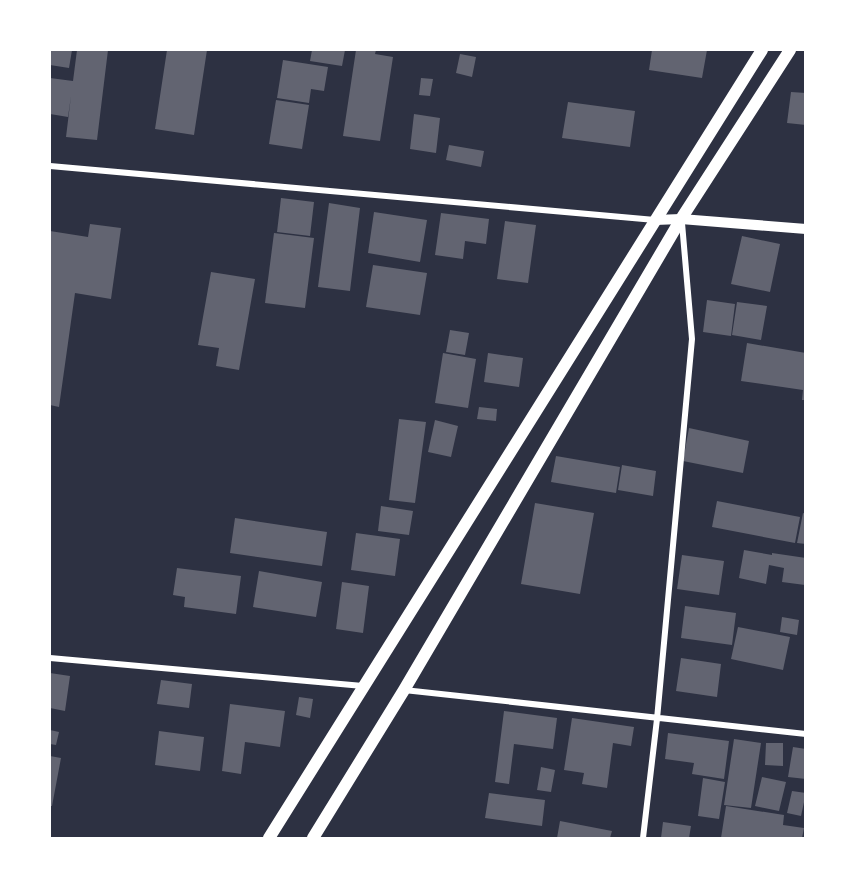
<svg xmlns="http://www.w3.org/2000/svg" width="855" height="888" font-family="'Noto Sans',sans-serif">
<rect width="100%" height="100%" fill="#2d3142"/>
<path fill="#626471" d="M50,50H72L69,68L50,65Z
M77,50H108L97,140L66,137L71,96L68,117L50,114V78L73,81Z
M167,50H207L194,135L155,129Z
M312,50H345L342,66L310,61Z
M356,50H376L375,54L393,57L380,141L343,136Z
M652,50H707L702,78L649,70Z
M460,54L476,57L472,77L456,73Z
M283,60L328,67L324,91L311,89L309,103L277,98Z
M421,78L433,79L430,96L419,95Z
M791,92L806,93V125L787,123Z
M276,100L309,105L302,149L269,144Z
M568,102L635,111L630,147L562,138Z
M414,114L440,118L436,153L410,149Z
M449,145L484,151L481,167L446,160Z
M281,198L314,202L310,236L277,232Z
M329,203L360,208L350,291L318,287Z
M374,212L427,220L420,262L368,253Z
M441,213L489,219L486,244L465,241L463,259L435,255Z
M505,221L536,225L528,283L497,279Z
M90,224L121,228L111,299L75,293L59,407L50,405V231L88,237Z
M274,233L314,238L305,308L265,303Z
M742,236L780,244L770,292L731,284Z
M373,265L427,273L420,315L366,307Z
M211,272L255,279L239,370L216,366L219,348L198,345Z
M707,300L735,304L731,336L703,332Z
M737,302L767,306L761,340L732,335Z
M450,330L469,333L465,355L446,352Z
M747,343L806,353V400H802L803,390L741,381Z
M443,353L476,359L468,408L435,403Z
M488,353L523,358L519,387L484,382Z
M479,407L497,409L496,421L477,419Z
M399,419L426,422L415,503L389,500Z
M435,420L458,426L451,457L428,452Z
M689,428L749,441L743,473L683,461Z
M556,456L620,467L616,493L551,482Z
M622,465L656,471L653,496L618,490Z
M717,501L800,517L795,543L712,527Z
M535,503L594,513L580,594L521,584Z
M381,506L413,511L409,535L378,531Z
M803,513L806,514V544L797,543Z
M235,518L327,532L322,566L230,553Z
M356,533L400,539L395,576L351,570Z
M744,550L772,555V553L806,558L805,585L782,582L784,568L769,565L766,584L739,578Z
M682,555L724,561L719,595L677,589Z
M177,568L241,576L236,614L184,607L185,597L173,595Z
M259,571L322,582L316,617L253,607Z
M342,582L369,586L363,633L336,629Z
M685,606L736,613L732,645L681,638Z
M782,617L799,620L797,635L780,632Z
M738,627L790,637L783,670L731,659Z
M681,658L721,664L717,697L676,691Z
M50,673L70,676L65,711L50,708Z
M161,680L192,684L189,708L157,704Z
M299,697L313,699L310,718L296,715Z
M230,704L285,711L280,747L245,742L241,774L222,771Z
M504,711L557,718L553,749L514,744L509,784L495,782Z
M572,718L634,727L631,746L613,743L607,788L582,784L584,773L564,770Z
M50,730L59,732L56,745L50,744Z
M159,731L204,737L200,771L155,765Z
M668,733L729,741L724,779L692,774L694,763L665,759Z
M734,739L761,743L751,808L724,805Z
M766,743H783V766L765,765Z
M793,747L806,749V779L788,777Z
M50,756L61,758L52,806H50Z
M541,767L555,770L551,792L537,790Z
M762,777L786,782L779,811L755,806Z
M703,778L725,782L719,819L698,816Z
M792,791L806,793L801,816L787,813Z
M489,793L545,800L542,826L485,818Z
M726,806L784,815L783,825L804,828L802,838H721Z
M560,821L612,831L610,838H557Z
M663,822L691,826L689,838H661Z"/>
<g fill="none" stroke-linecap="round" stroke-linejoin="round">
<path stroke="#fff" stroke-width="6" d="M50,166L655,220
M50,658L363,686
M404,690L806,734
M643,838L657,719L692,339L682,223"/>
<path stroke="#fff" stroke-width="10" d="M655,220L681,219L806,229"/>
<path stroke="#fff" stroke-width="12" d="M269,838L762,50
M313,838L404,690L681,219L790,50"/>
</g>
<rect width="855" height="888" fill="none" stroke="#ffffff" stroke-width="102"/>
</svg>
